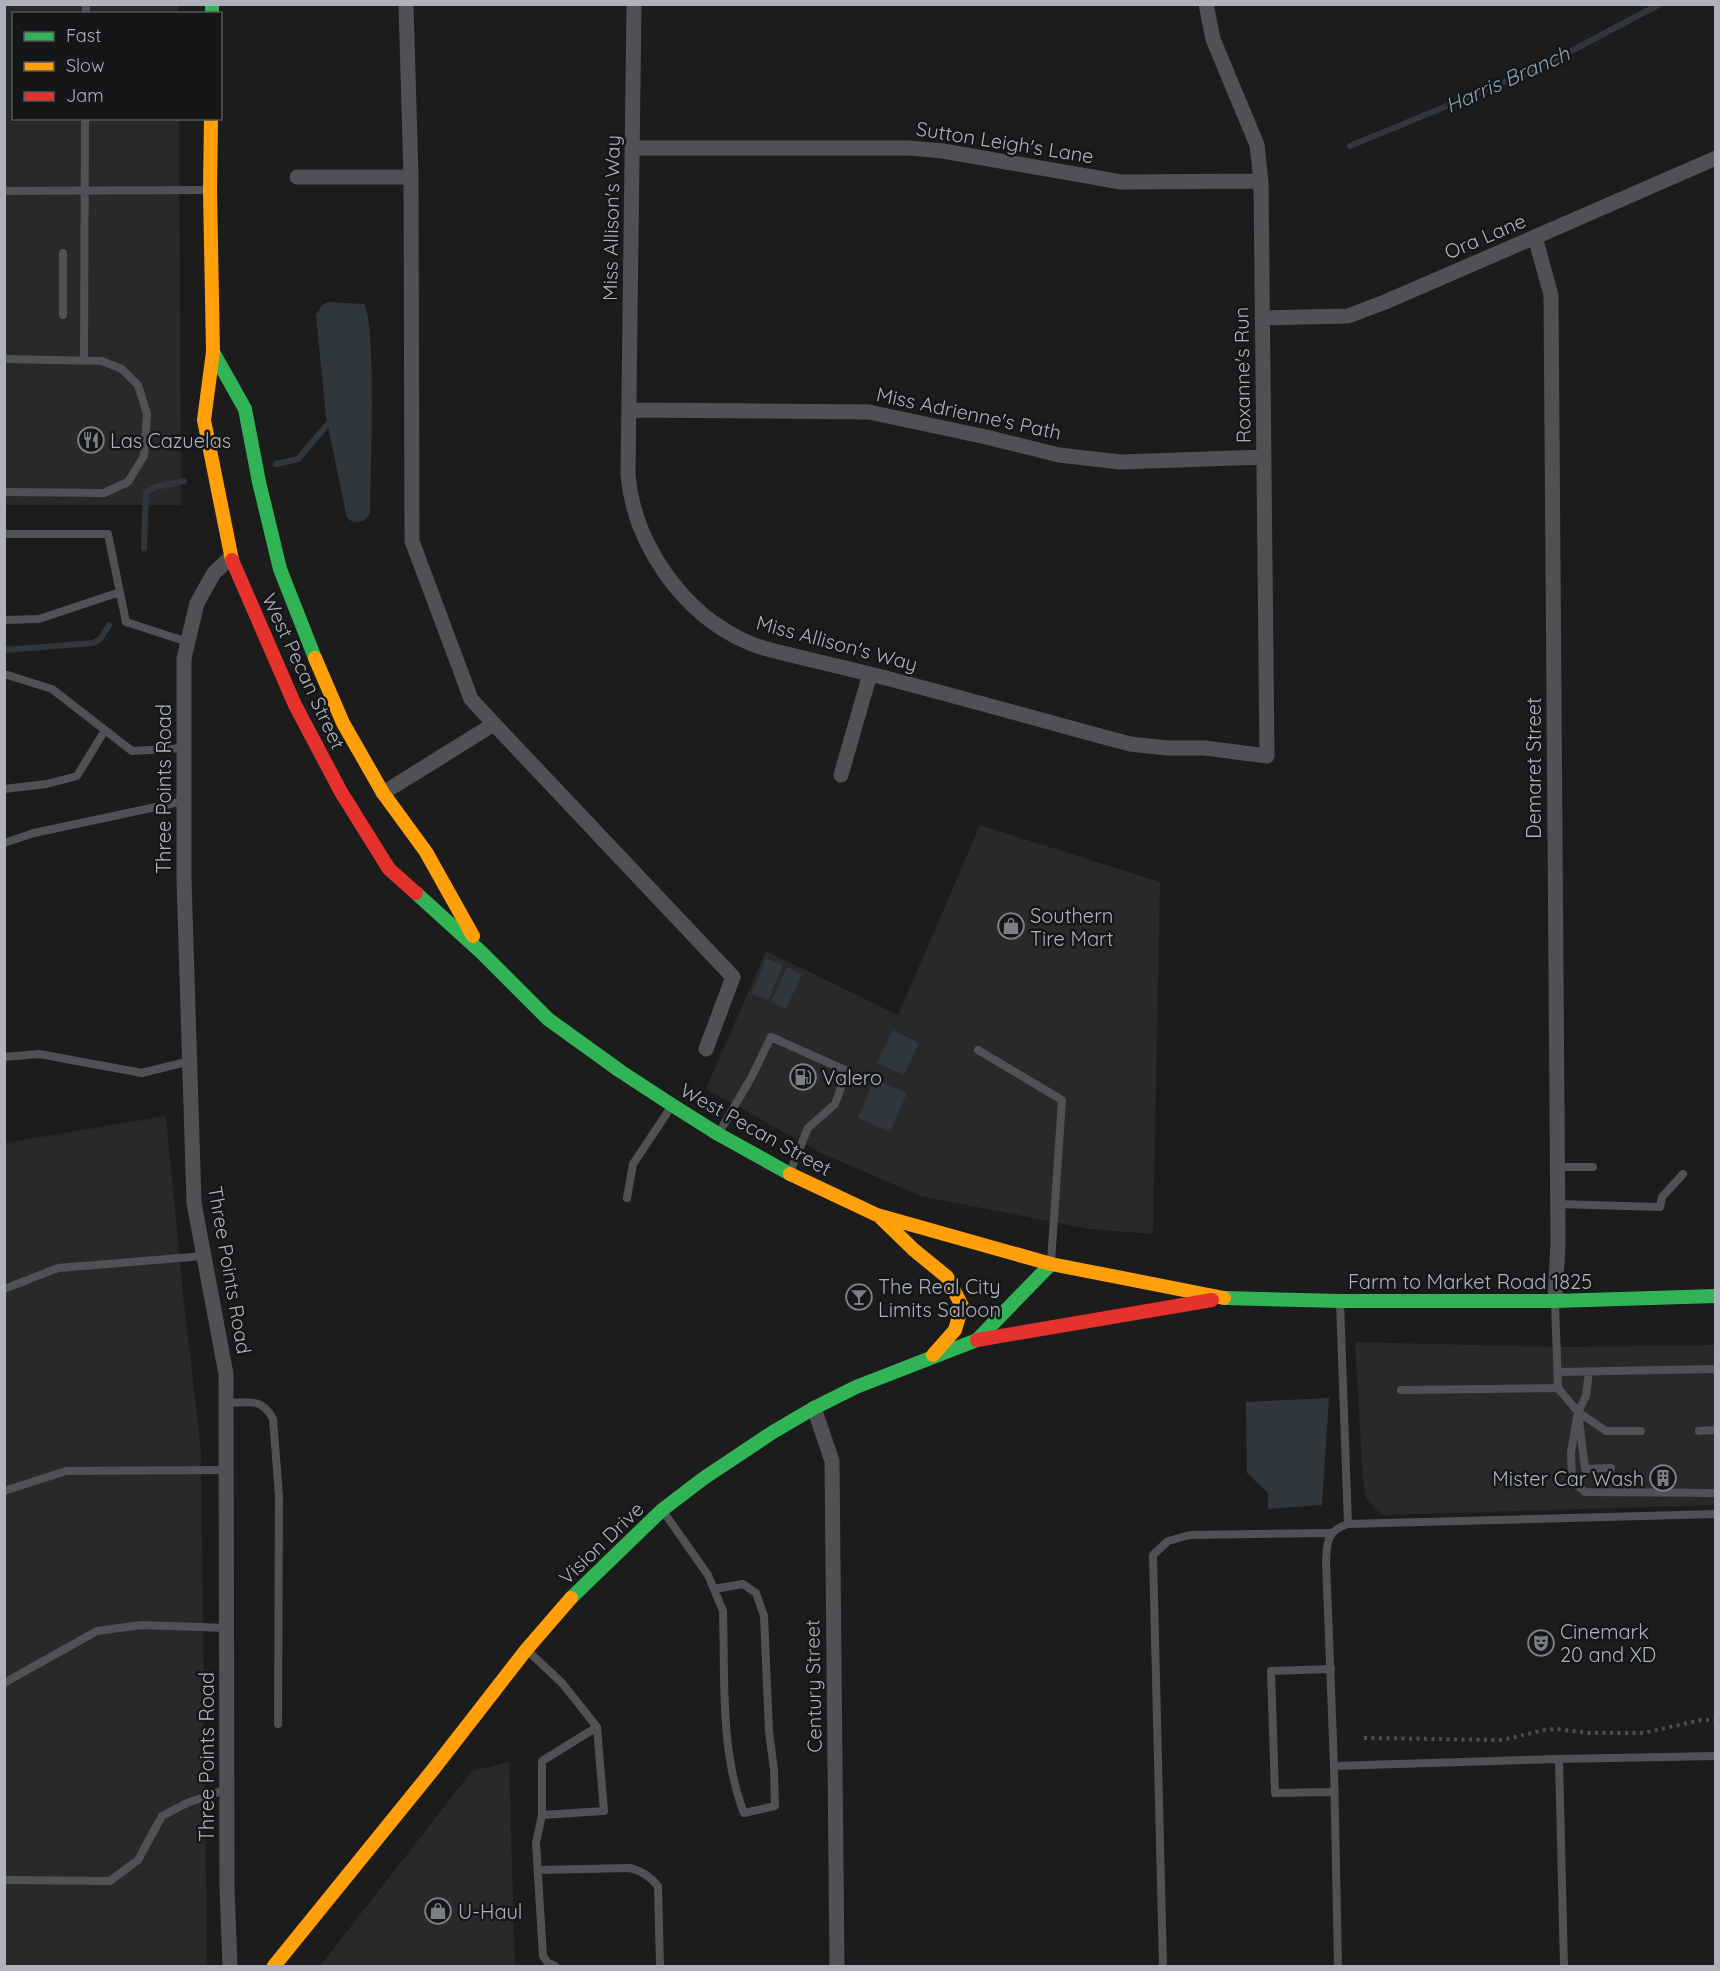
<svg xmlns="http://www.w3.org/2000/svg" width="1720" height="1971" font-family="Quicksand,sans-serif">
<rect width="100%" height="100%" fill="#1c1c1c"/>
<path fill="#29292a" d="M4,5H178V13L14,14V118L179,119L181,505H5Z
M980,825L1160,882L1153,1234L1090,1229L920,1196L821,1153L706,1089L766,951L898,1015Z
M166,1116L183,1294L201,1451L207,1966H5V1143Z
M1355,1342L1562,1347L1715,1345V1505L1381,1515L1366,1498L1363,1480Z
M509,1762L515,1966H320L472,1771Z"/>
<path fill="#2f373d" d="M328,302L364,304C377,323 370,481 370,514L363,521L353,522L347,518L326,417L316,315L322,305Z
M766,958L783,965L768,1000L752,994Z
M787,967L802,974L786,1009L771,1002Z
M893,1030L919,1043L904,1075L877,1063Z
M874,1079L907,1093L890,1132L858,1118Z
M1329,1398L1322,1505L1268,1509V1493L1247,1473L1246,1402Z"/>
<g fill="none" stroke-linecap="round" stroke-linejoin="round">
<path stroke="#2f373d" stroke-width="6" d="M1350,146L1541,67L1660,4
M276,464L298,459L327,425
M144,548L146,492L156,487L184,481
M4,650L93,643L100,639L109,625"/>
<path stroke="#4c4d4f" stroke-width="4" stroke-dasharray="3 4.5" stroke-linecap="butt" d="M1364,1738L1503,1740L1544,1730L1557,1729L1589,1733H1643L1701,1720H1716"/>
<path stroke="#505154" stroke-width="8" d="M86,14V4
M4,191L207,190
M63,253V315
M4,359L102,361L122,369L138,385L147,414L144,456L128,482L104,493L4,492
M84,360L85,118
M4,534H108L126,622L188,642
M4,620L39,619L120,592
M4,674L52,689L132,751L184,748
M4,789L47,784L77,776L105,730
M4,843L34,833L184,801
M978,1050L1062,1100L1051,1262
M4,1057L39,1054L142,1073L190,1061
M720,1131L751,1078L771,1037L847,1071L835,1104L808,1128L790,1172
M1557,1167H1593
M627,1198L633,1164L671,1107
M1557,1204L1660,1207L1662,1197L1683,1174
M4,1289L58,1268L204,1256
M1340,1303L1348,1524L1716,1514
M1555,1304L1558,1388L1578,1412L1606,1431H1641
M1589,1371L1586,1396L1578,1412L1571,1452L1572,1480L1585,1492L1716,1493
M1558,1372L1716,1369
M1401,1390L1558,1388
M226,1403C248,1403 262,1397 273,1419L279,1496L278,1724
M1579,1420L1585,1469L1611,1468
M1699,1431L1716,1430
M4,1491L66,1471L226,1470
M663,1511L708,1575L723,1611C725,1677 720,1752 744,1813L775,1806L774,1770L769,1731L764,1616L756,1593L743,1584L714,1589
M528,1651L562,1683L597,1727L542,1761V1815L536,1843L543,1956L548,1963L555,1966
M1331,1669L1271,1671L1275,1793L1335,1792
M4,1683L97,1631L141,1625L226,1628
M1559,1759L1716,1756
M1334,1766L1559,1759L1564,1966
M542,1815L604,1811L597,1727
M538,1870L630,1868C642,1871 650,1876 658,1886L660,1966
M4,1880L110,1881L138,1860L162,1816L187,1803L227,1789
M1163,1966L1153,1555L1168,1541L1190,1535L1330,1533
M1338,1966L1334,1766L1326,1561C1327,1541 1327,1531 1348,1524"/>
<path stroke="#505154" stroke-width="15" d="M406,4L411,177L412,541L471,699L494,724
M634,4L628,475C634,544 683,614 747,642C762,649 779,652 795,656C820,662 845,668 870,674C957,696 1043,721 1130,744L1167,748H1205L1267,756L1261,181L1257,145L1213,39L1206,4
M633,148H909L943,151L1121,182L1261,181
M297,177H411
M1535,237L1551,295L1558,1243L1555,1301
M1262,318L1348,316L1385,302L1535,237L1716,158
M630,410L869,412L986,437L1059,455L1085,458L1120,462L1264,457
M841,775L870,674
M383,793L494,724L733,977L706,1049
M814,1408L832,1461L837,1966
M230,1966L227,1888L226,1374L194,1203L184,880V658L197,603L214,573L231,557"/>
<path stroke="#30b455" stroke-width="14" d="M212,4V14
M213,352L245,409L259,482L280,569L315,658
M416,893L482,953L548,1019L620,1071L672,1105L718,1134L790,1174
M1224,1298L1340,1301H1555L1716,1296
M571,1598L662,1510L704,1478L773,1432L814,1408L856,1387L977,1340L1051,1264"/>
<path stroke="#ff9f0a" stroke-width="14" d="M211,118L210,190L213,352L204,420L232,560
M315,658L343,723L383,793L426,852L473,936
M790,1174L877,1215L1051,1264L1224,1298
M881,1218L914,1250L947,1277L962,1306L955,1330L933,1355
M274,1966L432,1771L526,1650L571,1598"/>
<path stroke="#e5322d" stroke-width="14" d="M232,560L295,705L341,792L389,869L416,893
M977,1340L1212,1300"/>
</g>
<defs>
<g id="restaurant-ring" transform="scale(1.35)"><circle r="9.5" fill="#151618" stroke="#7b7e83" stroke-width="1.5"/><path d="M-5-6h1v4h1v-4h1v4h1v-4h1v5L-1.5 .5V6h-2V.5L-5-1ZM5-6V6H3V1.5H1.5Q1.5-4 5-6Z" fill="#7b7e83"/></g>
<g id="shop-ring" transform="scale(1.35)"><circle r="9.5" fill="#151618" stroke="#7b7e83" stroke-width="1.5"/><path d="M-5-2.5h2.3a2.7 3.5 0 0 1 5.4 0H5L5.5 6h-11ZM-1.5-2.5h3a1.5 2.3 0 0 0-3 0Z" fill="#7b7e83"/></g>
<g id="fuel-ring" transform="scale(1.35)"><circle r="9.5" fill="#151618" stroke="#7b7e83" stroke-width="1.5"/><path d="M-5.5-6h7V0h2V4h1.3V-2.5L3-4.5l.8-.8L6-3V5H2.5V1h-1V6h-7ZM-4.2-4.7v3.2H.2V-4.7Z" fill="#7b7e83"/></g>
<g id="bar-ring" transform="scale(1.35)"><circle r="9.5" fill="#151618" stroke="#7b7e83" stroke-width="1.5"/><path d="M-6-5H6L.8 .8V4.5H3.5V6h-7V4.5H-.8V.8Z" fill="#7b7e83"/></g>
<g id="building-ring" transform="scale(1.35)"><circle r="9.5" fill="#151618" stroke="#7b7e83" stroke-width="1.5"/><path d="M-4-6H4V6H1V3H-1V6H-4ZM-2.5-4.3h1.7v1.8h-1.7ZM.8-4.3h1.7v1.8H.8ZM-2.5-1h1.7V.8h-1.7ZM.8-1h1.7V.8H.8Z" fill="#7b7e83"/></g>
<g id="theatre-ring" transform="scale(1.35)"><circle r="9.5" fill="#151618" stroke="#7b7e83" stroke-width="1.5"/><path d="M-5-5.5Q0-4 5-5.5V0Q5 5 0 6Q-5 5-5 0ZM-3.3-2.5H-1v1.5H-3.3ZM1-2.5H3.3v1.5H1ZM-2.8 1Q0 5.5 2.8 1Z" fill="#7b7e83"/></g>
</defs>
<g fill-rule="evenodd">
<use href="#restaurant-ring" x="91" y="440"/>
<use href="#shop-ring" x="1011" y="926"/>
<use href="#fuel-ring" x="803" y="1077"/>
<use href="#bar-ring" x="859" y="1297"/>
<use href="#building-ring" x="1663" y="1478"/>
<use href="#theatre-ring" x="1541" y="1643"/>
<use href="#shop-ring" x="438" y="1911"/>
</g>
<g text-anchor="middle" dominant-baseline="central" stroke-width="5" stroke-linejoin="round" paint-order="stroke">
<g font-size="20" fill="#aeb3bb" stroke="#151618">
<text transform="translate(1005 142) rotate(9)">Sutton Leigh's Lane</text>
<text transform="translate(611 218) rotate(-89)">Miss Allison's Way</text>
<text transform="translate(1485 236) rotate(-23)">Ora Lane</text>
<text transform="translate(1242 375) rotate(-91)">Roxanne's Run</text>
<text transform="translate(969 413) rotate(12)">Miss Adrienne's Path</text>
<text transform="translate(837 643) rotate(15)">Miss Allison's Way</text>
<text transform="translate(304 671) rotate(65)">West Pecan Street</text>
<text transform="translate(1533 768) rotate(-90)">Demaret Street</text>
<text transform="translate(163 789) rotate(-90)">Three Points Road</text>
<text transform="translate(756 1129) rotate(29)">West Pecan Street</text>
<text transform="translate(230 1270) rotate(80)">Three Points Road</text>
<text x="1470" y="1281">Farm to Market Road 1825</text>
<text transform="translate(601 1543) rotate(-44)">Vision Drive</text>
<text transform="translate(813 1686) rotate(-91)">Century Street</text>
<text transform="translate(206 1757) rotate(-90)">Three Points Road</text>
</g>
<g font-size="20" fill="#aeb3bb" stroke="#151618" text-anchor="start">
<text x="110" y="440">Las Cazuelas</text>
<text x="1030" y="915">Southern<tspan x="1030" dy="23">Tire Mart</tspan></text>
<text x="822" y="1077">Valero</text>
<text x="878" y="1286">The Real City<tspan x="878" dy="23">Limits Saloon</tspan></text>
<text x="1644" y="1478" text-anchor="end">Mister Car Wash</text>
<text x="1560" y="1631">Cinemark<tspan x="1560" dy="23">20 and XD</tspan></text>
<text x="458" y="1911">U-Haul</text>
</g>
<g font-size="21" font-style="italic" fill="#89a2b2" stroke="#151618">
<text transform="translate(1507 79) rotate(-24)">Harris Branch</text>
</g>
</g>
<rect width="1720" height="1971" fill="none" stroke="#aeb3bb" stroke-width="12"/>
<rect x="12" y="12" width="210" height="108" fill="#151618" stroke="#525559" stroke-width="1.5"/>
<rect x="24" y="32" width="30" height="9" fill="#30b455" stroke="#525559" stroke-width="1.5"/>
<text x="66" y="42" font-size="18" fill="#aeb3bb">Fast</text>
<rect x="24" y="62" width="30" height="9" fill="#ff9f0a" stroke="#525559" stroke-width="1.5"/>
<text x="66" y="72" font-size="18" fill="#aeb3bb">Slow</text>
<rect x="24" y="92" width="30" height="9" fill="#e5322d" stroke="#525559" stroke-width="1.5"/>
<text x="66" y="102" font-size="18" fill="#aeb3bb">Jam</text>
</svg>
